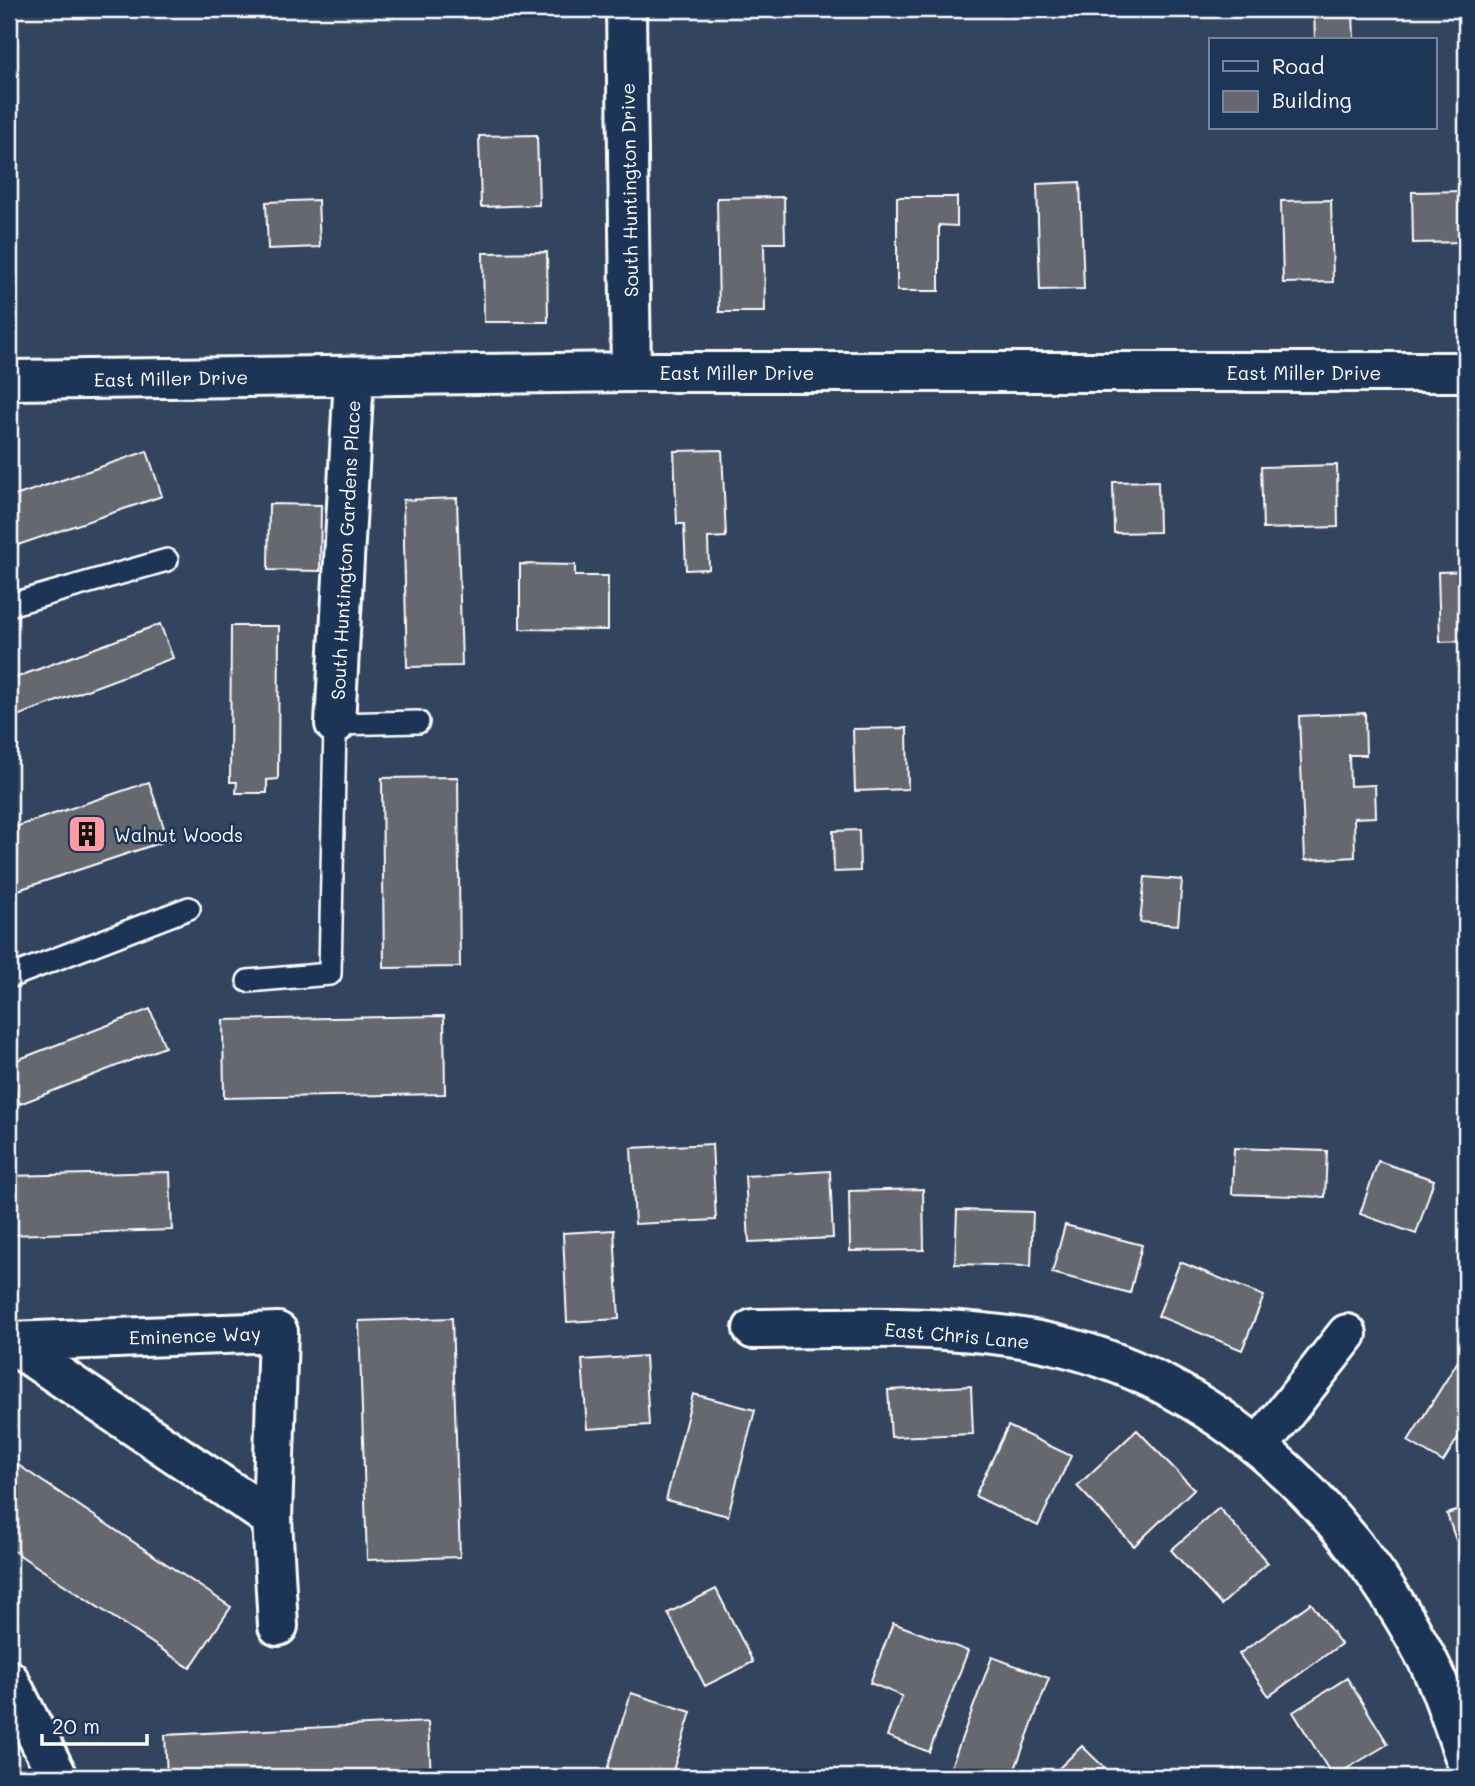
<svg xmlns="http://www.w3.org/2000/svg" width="1475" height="1786" font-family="Mali,sans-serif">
<rect width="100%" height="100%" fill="#33445e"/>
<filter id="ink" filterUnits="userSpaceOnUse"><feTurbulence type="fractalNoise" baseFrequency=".0143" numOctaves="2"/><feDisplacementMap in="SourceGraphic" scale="14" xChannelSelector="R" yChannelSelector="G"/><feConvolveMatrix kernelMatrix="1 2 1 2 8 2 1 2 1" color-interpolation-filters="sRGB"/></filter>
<g filter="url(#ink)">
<path fill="#666770" stroke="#fff" stroke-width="2" d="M1314,9H1353L1354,40H1315Z
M537,135L539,205L481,207L479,136Z
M1080,182L1084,289L1040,290L1037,184Z
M1466,191V242L1413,243L1412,192Z
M784,197L785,243H764L765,312H719L717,198Z
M897,197H957V226L939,225V291H897Z
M318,200L320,247L268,249L266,202Z
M1331,200L1333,282L1283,283L1281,201Z
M547,252L548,322H484L483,253Z
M722,450L726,537L708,538L709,569L686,570L684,524H677L674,451Z
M147,451L162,496L15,546L9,528V498Z
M1337,465L1338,527L1263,529L1261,467Z
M1158,481L1159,532L1114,533L1113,482Z
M457,498L462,666L407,667L403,500Z
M269,504L321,505L320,571L268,570Z
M520,564L575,565V576H608V630L520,629Z
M1466,571V641L1440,642L1438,572Z
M160,624L173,658L9,719V680Z
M231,626H279L278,779L267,780V793H236L237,782H230Z
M1463,686H1466V752H1464Z
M1365,713L1366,755H1349L1350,786L1375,785L1376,817L1354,818L1355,857L1305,860L1299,716Z
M907,728L908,789L855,791L853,729Z
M458,777L460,967L384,968L382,778Z
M149,782L168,840L9,893V829Z
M859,830L860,871L834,872L833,831Z
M1145,877L1182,880L1178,925L1140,922Z
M150,1009L165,1047L20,1104L9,1075V1063Z
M444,1016L445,1094L224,1098L223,1020Z
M712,1144L716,1220L635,1224L631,1148Z
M1234,1148L1327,1151L1325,1197L1232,1194Z
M1378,1161L1434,1180L1416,1234L1360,1214Z
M830,1171L833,1238L749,1242L745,1176Z
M170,1172L172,1230L9,1235V1176Z
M923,1189L924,1250L850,1251L849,1191Z
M957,1210L1033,1212L1031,1266L955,1264Z
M1065,1225L1142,1245L1130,1293L1052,1273Z
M614,1230L619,1319L567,1322L563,1233Z
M1180,1262L1264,1296L1242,1350L1158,1316Z
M452,1318L460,1557L367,1560L359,1321Z
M645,1356L649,1425L587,1429L582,1360Z
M1460,1358L1466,1362V1425L1443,1462L1408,1441Z
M971,1386L973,1434L891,1437L888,1390Z
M693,1394L755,1410L728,1516L666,1500Z
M1008,1426L1071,1456L1038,1526L975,1496Z
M1137,1430L1194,1489L1134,1546L1077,1486Z
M9,1459L231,1607L190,1668L9,1548Z
M1219,1508L1268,1563L1221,1605L1171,1550Z
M1466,1508V1570L1447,1514Z
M716,1589L753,1662L705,1686L668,1613Z
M1311,1603L1341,1644L1269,1696L1239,1654Z
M893,1623L968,1651L929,1752L887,1736L902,1696L870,1683Z
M992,1657L1049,1678L1012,1777H978L951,1767Z
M1347,1678L1388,1744L1333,1777L1293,1712Z
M631,1693L691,1712L671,1777H629L607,1770Z
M428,1722L431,1777H167L165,1735Z
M1082,1746L1114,1777H1050Z
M1234,1769L1241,1777H1225Z"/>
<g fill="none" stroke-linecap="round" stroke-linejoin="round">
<g stroke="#fff" stroke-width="26">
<path id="lane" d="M9,605L167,560
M9,977L189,908
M248,981L330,974L335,724L418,722"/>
</g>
<g stroke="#fff" stroke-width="44">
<path id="street" d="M626,9L631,372
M9,380L631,372H1466
M335,724L354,376
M753,1329C842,1328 933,1324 1022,1338C1205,1367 1346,1502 1428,1661C1444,1692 1454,1728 1466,1760
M9,1342L278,1332L272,1519L278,1626
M9,1342L272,1519
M1259,1446L1347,1334
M9,1680L58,1777"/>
</g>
<use href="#lane" stroke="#1d3557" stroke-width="21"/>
<use href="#street" stroke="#1d3557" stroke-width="38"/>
</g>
</g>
<defs>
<g id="building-square" transform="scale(2.0125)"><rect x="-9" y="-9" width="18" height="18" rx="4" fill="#ff9aa2" stroke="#1d3557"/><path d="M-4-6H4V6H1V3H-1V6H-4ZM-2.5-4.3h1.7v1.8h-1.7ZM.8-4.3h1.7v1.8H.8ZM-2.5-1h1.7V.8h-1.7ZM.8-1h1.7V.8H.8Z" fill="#111"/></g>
</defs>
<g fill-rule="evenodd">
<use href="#building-square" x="87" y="834"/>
</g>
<g text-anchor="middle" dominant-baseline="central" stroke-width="5" stroke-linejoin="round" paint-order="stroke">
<g font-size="19" fill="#fff" stroke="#1d3557">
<text transform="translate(629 190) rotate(-91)">South Huntington Drive</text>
<text x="737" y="372">East Miller Drive</text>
<text x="1304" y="372">East Miller Drive</text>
<text transform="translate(171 378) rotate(-1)">East Miller Drive</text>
<text transform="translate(345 550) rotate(-87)">South Huntington Gardens Place</text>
<text transform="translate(195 1335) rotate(-2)">Eminence Way</text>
<text transform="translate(957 1335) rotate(5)">East Chris Lane</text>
</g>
<g font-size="19" fill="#fff" stroke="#1d3557" text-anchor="start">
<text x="114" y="834">Walnut Woods</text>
</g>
</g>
<rect width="1475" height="1786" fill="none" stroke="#1d3557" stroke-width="35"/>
<rect x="18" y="18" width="1440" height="1751" fill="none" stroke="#fff" stroke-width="2.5" filter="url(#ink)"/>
<rect x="1209" y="38" width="228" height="91" fill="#1d3557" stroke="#77869a" stroke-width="2"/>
<rect x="1223" y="61" width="35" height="10" fill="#1d3557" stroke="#77869a" stroke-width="2"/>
<text x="1272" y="74" font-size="21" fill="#ffffff">Road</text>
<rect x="1223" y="91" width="35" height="21" fill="#666770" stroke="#77869a" stroke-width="2"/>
<text x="1272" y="108" font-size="21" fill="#ffffff">Building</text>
<path d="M42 1734v10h105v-10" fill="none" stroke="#ffffff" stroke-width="3.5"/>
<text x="52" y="1734" font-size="21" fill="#ffffff" stroke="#1d3557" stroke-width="5" paint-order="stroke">20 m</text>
</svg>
